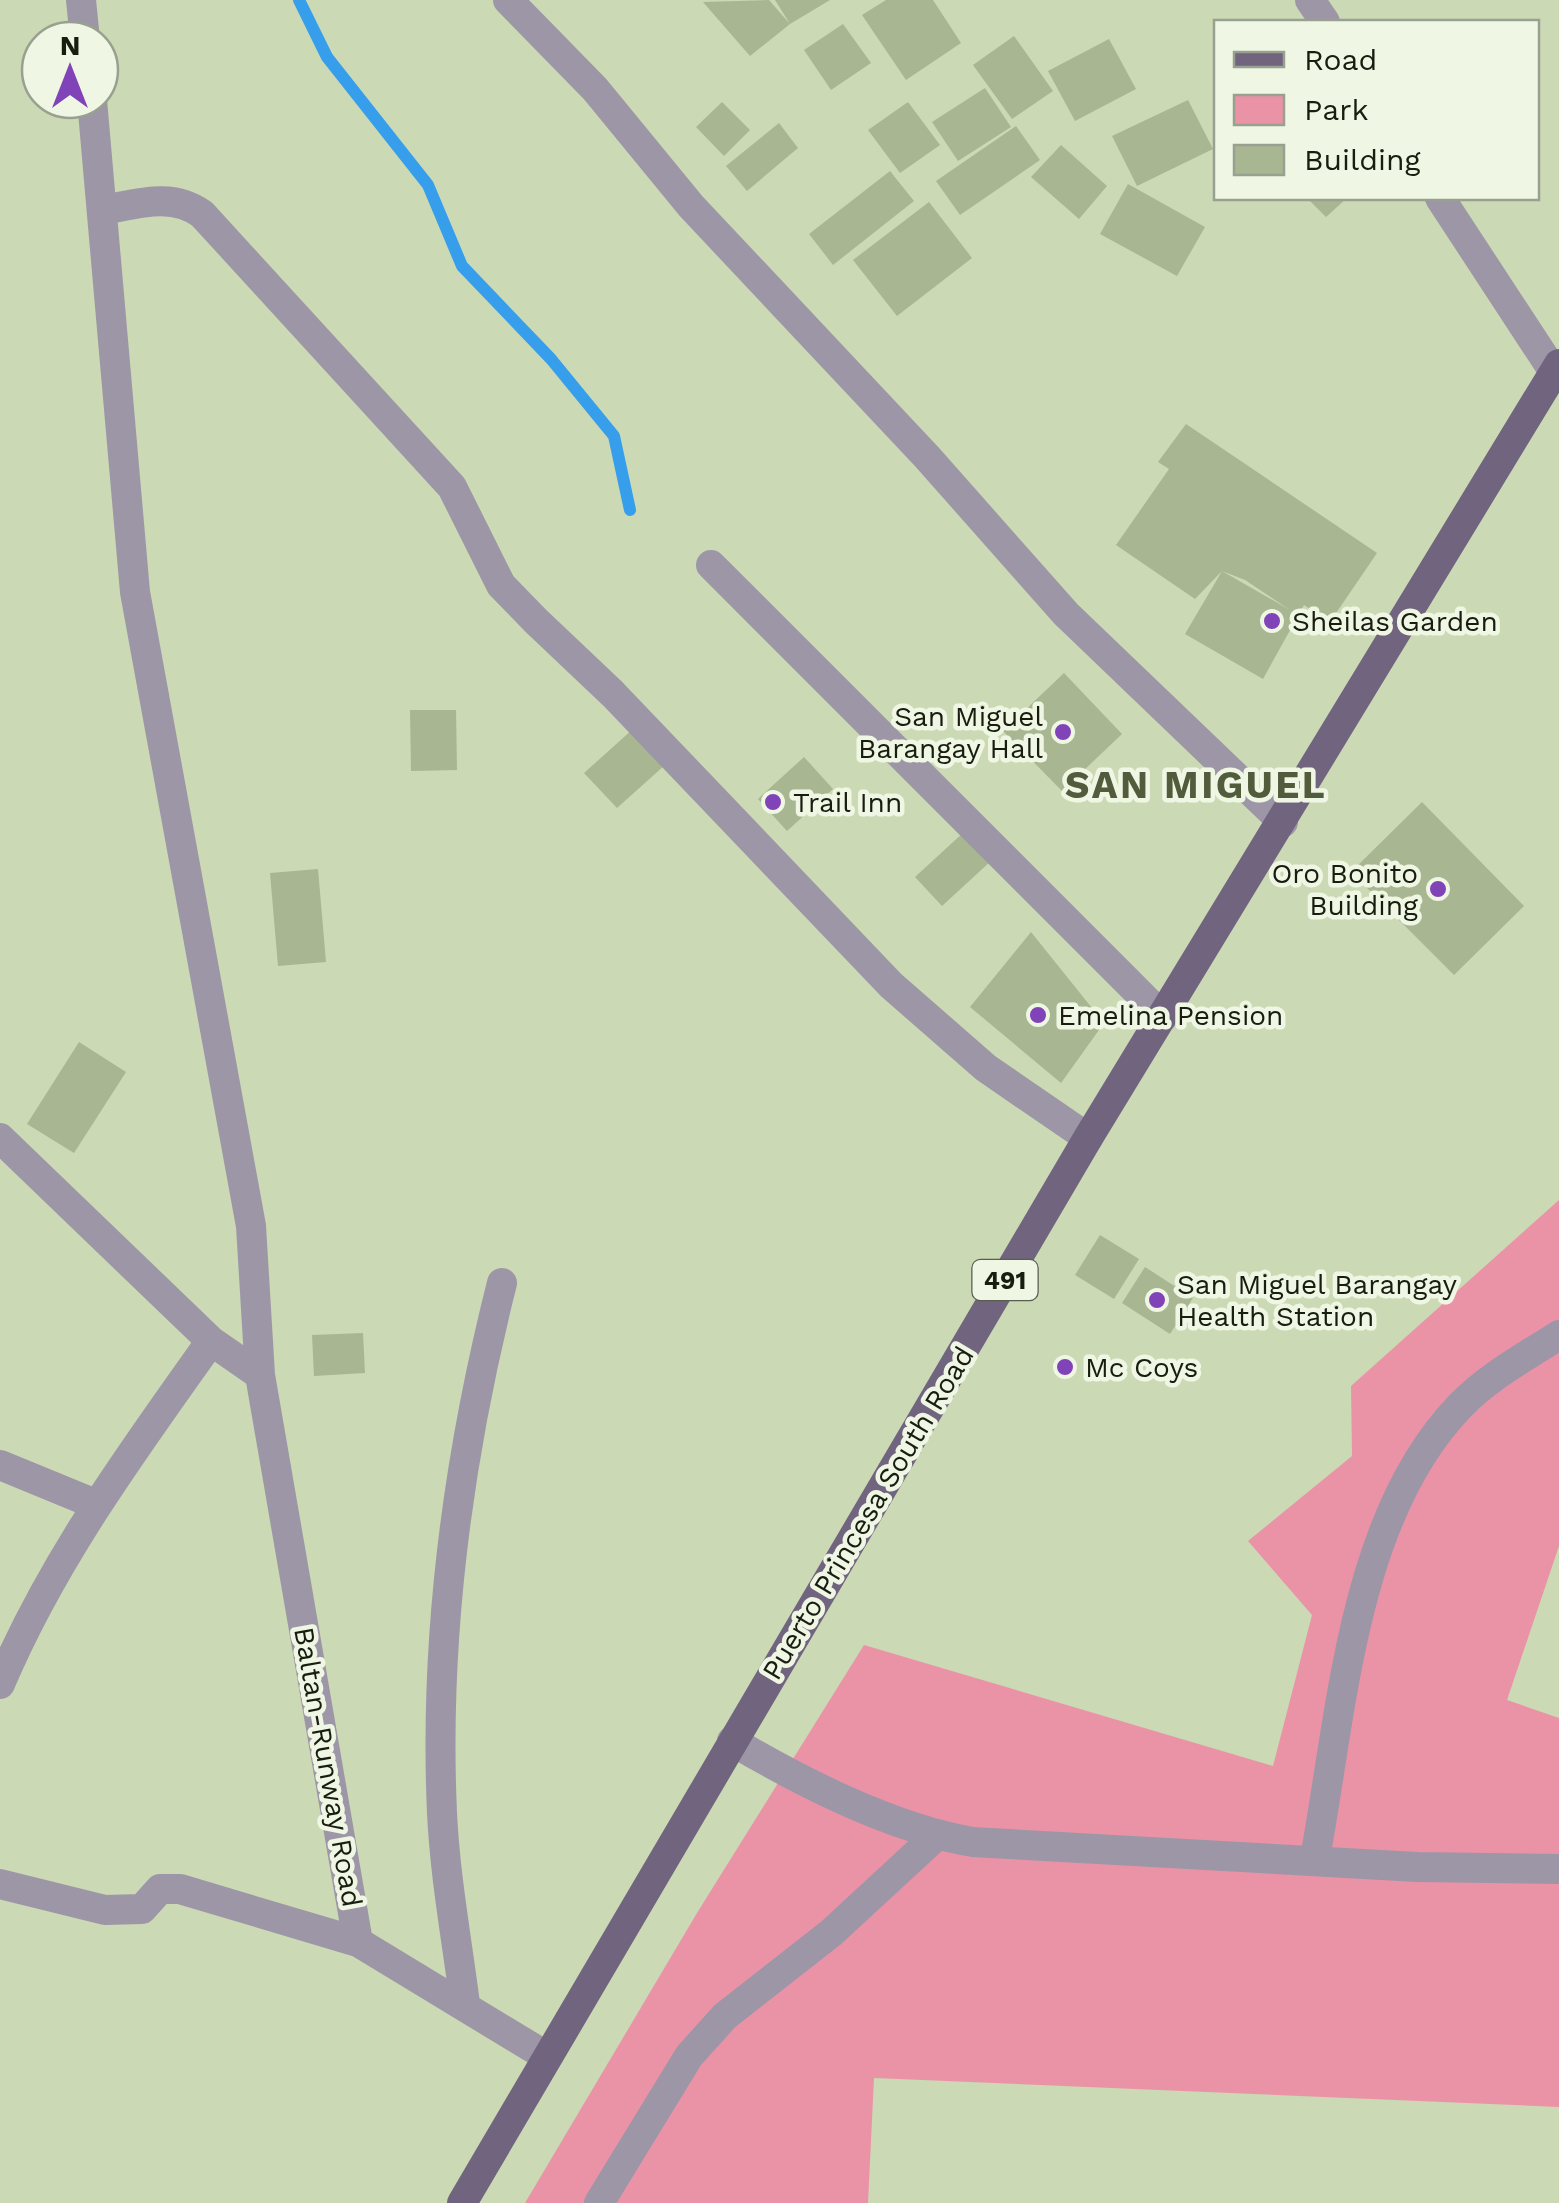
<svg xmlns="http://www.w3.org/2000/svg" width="1559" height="2203" font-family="'Work Sans',sans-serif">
<rect width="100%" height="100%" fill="#cbd9b5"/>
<path fill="#ea93a7" d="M1559,1200V1546L1507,1700L1559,1718V2107L874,2078L868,2203H525L697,1913L864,1645L1273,1766L1312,1615L1248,1541L1352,1456L1351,1386Z"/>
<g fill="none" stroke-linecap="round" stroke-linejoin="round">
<path stroke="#369eea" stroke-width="12" d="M299,0L327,57L428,185L462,266L551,359L614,436L630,510"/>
</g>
<path fill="#a8b692" d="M769,0L790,24L750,56L703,2Z
M775,0H830L790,24Z
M886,0H933L961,43L906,80L862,15Z
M843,24L871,63L831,90L804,50Z
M1014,36L1053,91L1012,119L973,65Z
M1109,39L1136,89L1075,121L1048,71Z
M985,88L1011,127L958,161L932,122Z
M1188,100L1213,149L1137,186L1112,136Z
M722,102L750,130L724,156L696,127Z
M908,102L940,145L900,173L868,130Z
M779,123L798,148L747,191L726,166Z
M1016,126L1040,160L960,215L936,181Z
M1061,145L1107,186L1079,219L1031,177Z
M890,171L914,201L833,265L809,234Z
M1128,184L1205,227L1177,276L1100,234Z
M1307,198H1347L1326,217Z
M929,202L972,258L897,316L853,260Z
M1186,424L1377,553L1330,622L1304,605L1263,679L1185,634L1222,571L1290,610L1245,580L1222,571L1195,599L1116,545L1169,469L1158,462Z
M1064,673L1122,734L1062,791L1003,731Z
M410,710H456L457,770L411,771Z
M633,729L665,765L617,808L584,773Z
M804,757L833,789L787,831L758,799Z
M1422,802L1524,906L1454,975L1351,872Z
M965,831L992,860L942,906L915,877Z
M318,869L326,962L278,966L270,873Z
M1031,932L1104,1023L1061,1083L970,1007Z
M79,1042L126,1072L74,1153L27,1124Z
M1100,1235L1139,1259L1114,1299L1075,1275Z
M1145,1267L1193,1298L1170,1334L1122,1303Z
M363,1333L365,1373L314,1376L312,1335Z"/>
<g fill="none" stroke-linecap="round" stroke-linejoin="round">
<path stroke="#9d96a6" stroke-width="30" d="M81,0L85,40
M508,0L595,89L691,206L927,457L1066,614L1283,822
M1310,0L1325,22
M92,100L135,592L251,1226L260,1375L358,1942L546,2056
M1440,198L1554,372
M103,210C138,204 171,192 202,214L452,487L501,585L536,621L613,694L891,985L986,1068L1088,1138
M711,565L1163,1017
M0,1138L211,1341L260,1375
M0,1465L95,1504
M0,1684C53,1559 133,1451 211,1341
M732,1741C801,1782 894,1829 973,1842L1417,1867L1559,1869
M1315,1858C1342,1713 1352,1518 1460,1406C1489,1376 1525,1357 1559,1335
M0,1884L105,1910L142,1909L160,1889H180L358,1942
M465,2004C457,1941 445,1877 442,1813C434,1634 458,1457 502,1283
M599,2203L689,2056L725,2016L831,1933L936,1836"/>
<path stroke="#70647f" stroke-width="30" d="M462,2203L1088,1138L1559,364"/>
</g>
<g fill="#8043b8" stroke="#eff7e4" stroke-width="4">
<circle cx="1272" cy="621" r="10"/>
<circle cx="1063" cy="732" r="10"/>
<circle cx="773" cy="802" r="10"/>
<circle cx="1438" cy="889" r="10"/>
<circle cx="1038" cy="1015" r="10"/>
<circle cx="1157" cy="1300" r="10"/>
<circle cx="1065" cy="1367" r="10"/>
</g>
<g text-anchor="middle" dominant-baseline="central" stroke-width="9" stroke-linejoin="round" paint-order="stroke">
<rect fill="#eff7e4" stroke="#585e50" stroke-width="2.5" x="972.5" y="1260" width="65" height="40" rx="8"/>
<g font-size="25" font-weight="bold" fill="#181d10">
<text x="1005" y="1280">491</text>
</g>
<g font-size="28" fill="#181d10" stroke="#eff7e4" text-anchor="start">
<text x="1292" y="621">Sheilas Garden</text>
<text x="1043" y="716" text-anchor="end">San Miguel<tspan x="1043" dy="32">Barangay Hall</tspan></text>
<text x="793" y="802">Trail Inn</text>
<text x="1418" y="873" text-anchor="end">Oro Bonito<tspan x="1418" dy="32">Building</tspan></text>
<text x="1058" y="1015">Emelina Pension</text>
<text x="1177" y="1284">San Miguel Barangay<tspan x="1177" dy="32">Health Station</tspan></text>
<text x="1085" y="1367">Mc Coys</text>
</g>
<g font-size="28" fill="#181d10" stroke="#eff7e4">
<text transform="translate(868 1513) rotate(-59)">Puerto Princesa South Road</text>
<text transform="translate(328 1767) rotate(80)">Baltan-Runway Road</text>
</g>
<g font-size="38" font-weight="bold" letter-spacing="2.5" fill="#505c3c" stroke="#eff7e4">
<text x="1196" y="785">SAN MIGUEL</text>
</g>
</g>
<rect x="1214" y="20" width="325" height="180" fill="#eff7e4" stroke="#99a08f" stroke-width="2.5"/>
<rect x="1234" y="52" width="50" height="15" fill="#70647f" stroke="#99a08f" stroke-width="2.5"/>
<text x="1304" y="70" font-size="30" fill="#181d10">Road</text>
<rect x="1234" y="95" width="50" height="30" fill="#ea93a7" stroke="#99a08f" stroke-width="2.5"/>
<text x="1304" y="120" font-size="30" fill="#181d10">Park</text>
<rect x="1234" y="145" width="50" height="30" fill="#a8b692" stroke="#99a08f" stroke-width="2.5"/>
<text x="1304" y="170" font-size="30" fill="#181d10">Building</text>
<g transform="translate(70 70)"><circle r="48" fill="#eff7e4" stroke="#99a08f" stroke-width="2.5"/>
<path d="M0-8L18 38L0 25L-18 38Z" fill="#8043b8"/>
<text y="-15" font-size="28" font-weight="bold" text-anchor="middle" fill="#181d10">N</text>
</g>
</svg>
